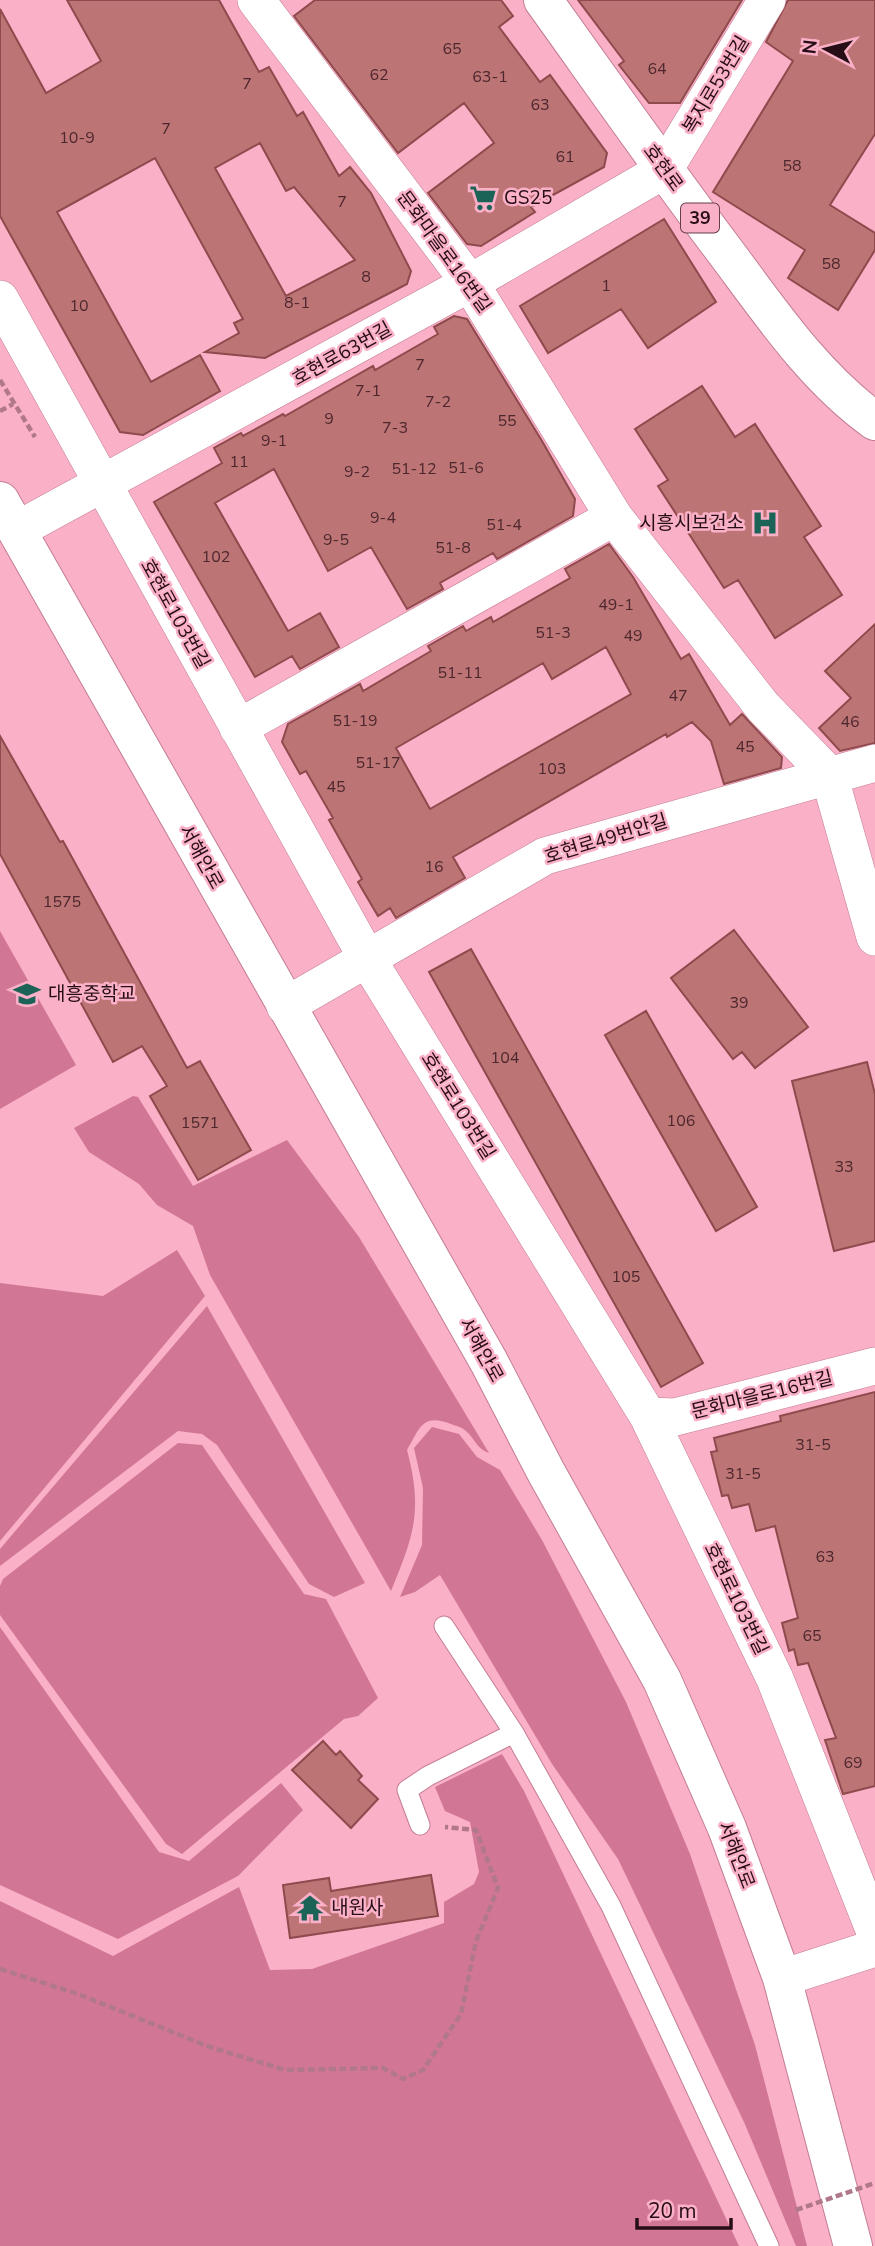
<svg xmlns="http://www.w3.org/2000/svg" width="875" height="2246" font-family="'Nunito Sans','Noto Sans KR',sans-serif">
<rect width="100%" height="100%" fill="#fab0c7"/>
<path fill="#d27695" d="M0,931L76,1065L0,1109Z
M133,1096L138,1097L193,1186L287,1140L359,1237L489,1453C477,1449 475,1439 466,1431C462,1427 456,1426 451,1424C422,1413 420,1428 407,1450C423,1511 414,1535 391,1591L210,1275L193,1226L157,1205L139,1184L89,1152L74,1128Z
M177,1250L205,1296L0,1541V1283L103,1296Z
M207,1306L365,1583L334,1597L309,1584L217,1445L202,1434L178,1431L0,1566V1549Z
M432,1427L459,1434L477,1457L500,1470L542,1540L626,1702L690,1854L755,2045L807,2246H796L744,2122L618,1859L552,1764L440,1575L415,1592L400,1597L422,1545L423,1488L414,1448Z
M178,1443L202,1445L304,1594L326,1599L378,1698L358,1716L344,1719L182,1854L166,1844L0,1615V1586L3,1579Z
M0,1627L159,1852L189,1861L281,1783L303,1810L238,1876L118,1939L0,1885Z
M502,1754L524,1791L739,2246H0V1901L113,1956L239,1887L270,1970L312,1969L444,1923V1902L474,1884L479,1872L470,1822L445,1811L435,1787Z"/>
<path fill="#bd7475" stroke="#8e4a4c" stroke-width="2" fill-rule="evenodd" d="M67,0H219L259,72L269,67L297,116L303,112L339,176L350,167L371,193L411,271L407,284L265,358L205,352L239,333L234,323L243,319L155,158L57,212L151,382L200,355L220,391L143,435L120,432L0,216V9L46,93L101,61ZM260,143L286,191L294,187L355,260L286,296L215,168Z
M315,0H501L513,16L499,27L540,82L550,75L607,153L604,167L531,207L535,212L481,246L467,244L428,193L494,143L464,103L398,153L294,16Z
M578,0H742L680,103H649L619,65L624,61Z
M788,0H875V134L830,205L875,233V250L838,310L788,278L805,250L713,192L793,61L766,42Z
M664,219L716,302L648,348L621,309L548,353L520,306Z
M454,316L467,319L542,441L575,499L573,516L497,559L493,553L440,583L443,589L407,609L371,547L328,571L274,469L215,503L288,631L320,613L339,647L300,669L292,656L255,677L154,502L222,463L214,448L241,433L243,436L283,414L285,416L373,366L375,370L438,334L434,327Z
M702,386L735,437L755,424L821,526L804,537L842,595L775,638L738,580L724,588L658,486L668,480L635,429Z
M609,544L633,577L681,659L689,654L730,725L742,714L782,757L781,768L724,784L711,741L692,722L667,737L666,734L453,857L465,878L396,918L390,908L378,916L358,882L362,879L329,820L333,818L306,771L300,774L282,742L288,724L360,684L363,691L431,651L428,646L463,626L466,631L491,617L493,622L570,578L565,569ZM606,647L631,694L430,809L396,748L543,663L552,679Z
M875,624V743L840,751L819,728L851,698L825,671Z
M0,736L60,842L63,841L187,1068L200,1061L251,1150L198,1180L150,1096L167,1086L142,1046L113,1062L0,854Z
M734,930L808,1027L755,1068L742,1052L733,1059L671,978Z
M471,949L703,1363L661,1387L429,972Z
M646,1011L757,1207L716,1231L605,1035Z
M867,1062L875,1094V1241L834,1251L792,1081Z
M875,1392V1786L843,1794L825,1740L836,1738L808,1663L798,1665L794,1649L789,1651L782,1623L798,1618L775,1526L756,1531L749,1504L732,1508L728,1495L722,1496L711,1452L717,1451L714,1438L781,1421L780,1416Z
M323,1741L336,1755L340,1751L362,1776L358,1780L378,1799L351,1828L292,1770Z
M431,1875L438,1916L290,1938L283,1885L329,1878L331,1891Z"/>
<g fill="none" stroke-linecap="round" stroke-linejoin="round">
<g stroke="#c37d93" stroke-width="21">
<path id="service" d="M444,1626L514,1733L611,1906L769,2246
M420,1825L407,1790L428,1776L514,1733"/>
</g>
<g stroke="#c37d93" stroke-width="38">
<path id="minor" d="M256,0L470,283L614,517L763,707L829,775L875,937
M0,299L368,960L648,1416L775,1679L875,1932
M17,530L470,283L664,170L767,0
M238,728L614,517
M285,1006L545,856L875,763
M648,1416L675,1417L875,1366
M782,1978L875,1948"/>
</g>
<g stroke="#c37d93" stroke-width="40">
<path id="secondary" d="M0,501L489,1362L546,1472L662,1680L727,1828L782,1978L853,2246"/>
</g>
<g stroke="#c37d93" stroke-width="40">
<path id="primary" d="M543,0C604,85 664,171 727,254C771,313 815,378 875,421"/>
</g>
<path stroke="#b1788a" stroke-width="4.5" stroke-dasharray="7 3.5" stroke-linecap="butt" d="M0,380L35,437
M0,411L13,404
M0,1969L78,1994L210,2047L285,2070L383,2068L403,2079L423,2070L461,2014L476,1941L498,1888L476,1830L445,1827"/>
<use href="#service" stroke="#fff" stroke-width="19"/>
<use href="#minor" stroke="#fff" stroke-width="37"/>
<use href="#secondary" stroke="#fff" stroke-width="38"/>
<use href="#primary" stroke="#fff" stroke-width="38"/>
<path stroke="#b1788a" stroke-width="4.5" stroke-dasharray="7 3.5" stroke-linecap="butt" d="M796,2210L875,2183"/>
</g>
<defs>
<g id="supermarket-bare" transform="scale(2.1)"><path d="M-6-5.5h2.5l.6 2H6L4.5 2H-2.5L-4.4-4H-6ZM-1.5 3.2a1.3 1.3 0 1 0 .1 0ZM3 3.2a1.3 1.3 0 1 0 .1 0Z" fill="#1b6357" stroke="#fab0c7" stroke-width="2.5" paint-order="stroke"/></g>
<g id="hospital-bare" transform="scale(2.1)"><path d="M-5-5h3v3.5h4V-5h3V5h-3V1.5h-4V5h-3Z" fill="#1b6357" stroke="#fab0c7" stroke-width="2.5" paint-order="stroke"/></g>
<g id="school-bare" transform="scale(2.1)"><path d="M0-5L7-2L0 1L-7-2ZM-4 1L0 2.5L4 1V4Q0 6-4 4Z" fill="#1b6357" stroke="#fab0c7" stroke-width="2.5" paint-order="stroke"/></g>
<g id="temple-bare" transform="scale(2.1)"><path d="M0-6L5-2H3V0L6.5 2.5H4V6H1.5V3h-3V6H-4V2.5H-6.5L-3 0V-2H-5Z" fill="#1b6357" stroke="#fab0c7" stroke-width="2.5" paint-order="stroke"/></g>
</defs>
<g fill-rule="evenodd">
<use href="#supermarket-bare" x="483" y="198"/>
<use href="#hospital-bare" x="765" y="523"/>
<use href="#school-bare" x="27" y="994"/>
<use href="#temple-bare" x="310" y="1908"/>
</g>
<g text-anchor="middle" dominant-baseline="central" stroke-width="5" stroke-linejoin="round" paint-order="stroke">
<g font-size="16" fill="#4c272e">
<text x="452" y="49">65</text>
<text x="657" y="69">64</text>
<text x="379" y="75">62</text>
<text x="490" y="77">63-1</text>
<text x="247" y="84">7</text>
<text x="540" y="105">63</text>
<text x="166" y="129">7</text>
<text x="77" y="138">10-9</text>
<text x="565" y="157">61</text>
<text x="792" y="166">58</text>
<text x="342" y="202">7</text>
<text x="831" y="264">58</text>
<text x="366" y="277">8</text>
<text x="606" y="286">1</text>
<text x="297" y="303">8-1</text>
<text x="79" y="306">10</text>
<text x="420" y="365">7</text>
<text x="368" y="391">7-1</text>
<text x="438" y="402">7-2</text>
<text x="329" y="419">9</text>
<text x="507" y="421">55</text>
<text x="395" y="428">7-3</text>
<text x="274" y="441">9-1</text>
<text x="239" y="462">11</text>
<text x="466" y="468">51-6</text>
<text x="414" y="469">51-12</text>
<text x="357" y="472">9-2</text>
<text x="383" y="518">9-4</text>
<text x="504" y="525">51-4</text>
<text x="336" y="540">9-5</text>
<text x="453" y="548">51-8</text>
<text x="216" y="557">102</text>
<text x="616" y="605">49-1</text>
<text x="553" y="633">51-3</text>
<text x="633" y="636">49</text>
<text x="460" y="673">51-11</text>
<text x="678" y="696">47</text>
<text x="355" y="721">51-19</text>
<text x="850" y="722">46</text>
<text x="745" y="747">45</text>
<text x="378" y="763">51-17</text>
<text x="552" y="769">103</text>
<text x="336" y="787">45</text>
<text x="434" y="867">16</text>
<text x="62" y="902">1575</text>
<text x="739" y="1003">39</text>
<text x="505" y="1058">104</text>
<text x="681" y="1121">106</text>
<text x="200" y="1123">1571</text>
<text x="844" y="1167">33</text>
<text x="626" y="1277">105</text>
<text x="813" y="1445">31-5</text>
<text x="743" y="1474">31-5</text>
<text x="825" y="1557">63</text>
<text x="812" y="1636">65</text>
<text x="853" y="1763">69</text>
</g>
<rect fill="#fab0c7" stroke="#663e4b" stroke-width="2" x="681" y="203.5" width="38" height="29" rx="5"/>
<g font-size="18" font-weight="bold" fill="#270d16">
<text x="700" y="218">39</text>
</g>
<g font-size="19" fill="#270d16" stroke="#fab0c7">
<text transform="translate(716 85) rotate(-59)">복지로53번길</text>
<text transform="translate(663 168) rotate(54)">호현로</text>
<text transform="translate(444 252) rotate(54)">문화마을로16번길</text>
<text transform="translate(342 354) rotate(-29)">호현로63번길</text>
<text transform="translate(175 614) rotate(61)">호현로103번길</text>
<text transform="translate(606 839) rotate(-17)">호현로49번안길</text>
<text transform="translate(201 857) rotate(61)">서해안로</text>
<text transform="translate(458 1106) rotate(58)">호현로103번길</text>
<text transform="translate(481 1350) rotate(61)">서해안로</text>
<text transform="translate(762 1395) rotate(-14)">문화마을로16번길</text>
<text transform="translate(736 1599) rotate(64)">호현로103번길</text>
<text transform="translate(736 1855) rotate(69)">서해안로</text>
</g>
<g font-size="19" fill="#270d16" stroke="#fab0c7" text-anchor="start">
<text x="504" y="198">GS25</text>
<text x="744" y="523" text-anchor="end">시흥시보건소</text>
<text x="48" y="994">대흥중학교</text>
<text x="331" y="1908">내원사</text>
</g>
</g>
<g transform="translate(826 49) rotate(277)" stroke="#fab0c7" stroke-width="5" paint-order="stroke">
<path d="M0-5L12 26L0 18L-12 26Z" fill="#270d16"/>
<text y="-10" font-size="19" font-weight="bold" text-anchor="middle" fill="#270d16">N</text>
</g>
<path d="M637 2218v10h94v-10" fill="none" stroke="#270d16" stroke-width="3.5"/>
<text x="648" y="2218" font-size="21" fill="#270d16" stroke="#fab0c7" stroke-width="5" paint-order="stroke">20 m</text>
</svg>
